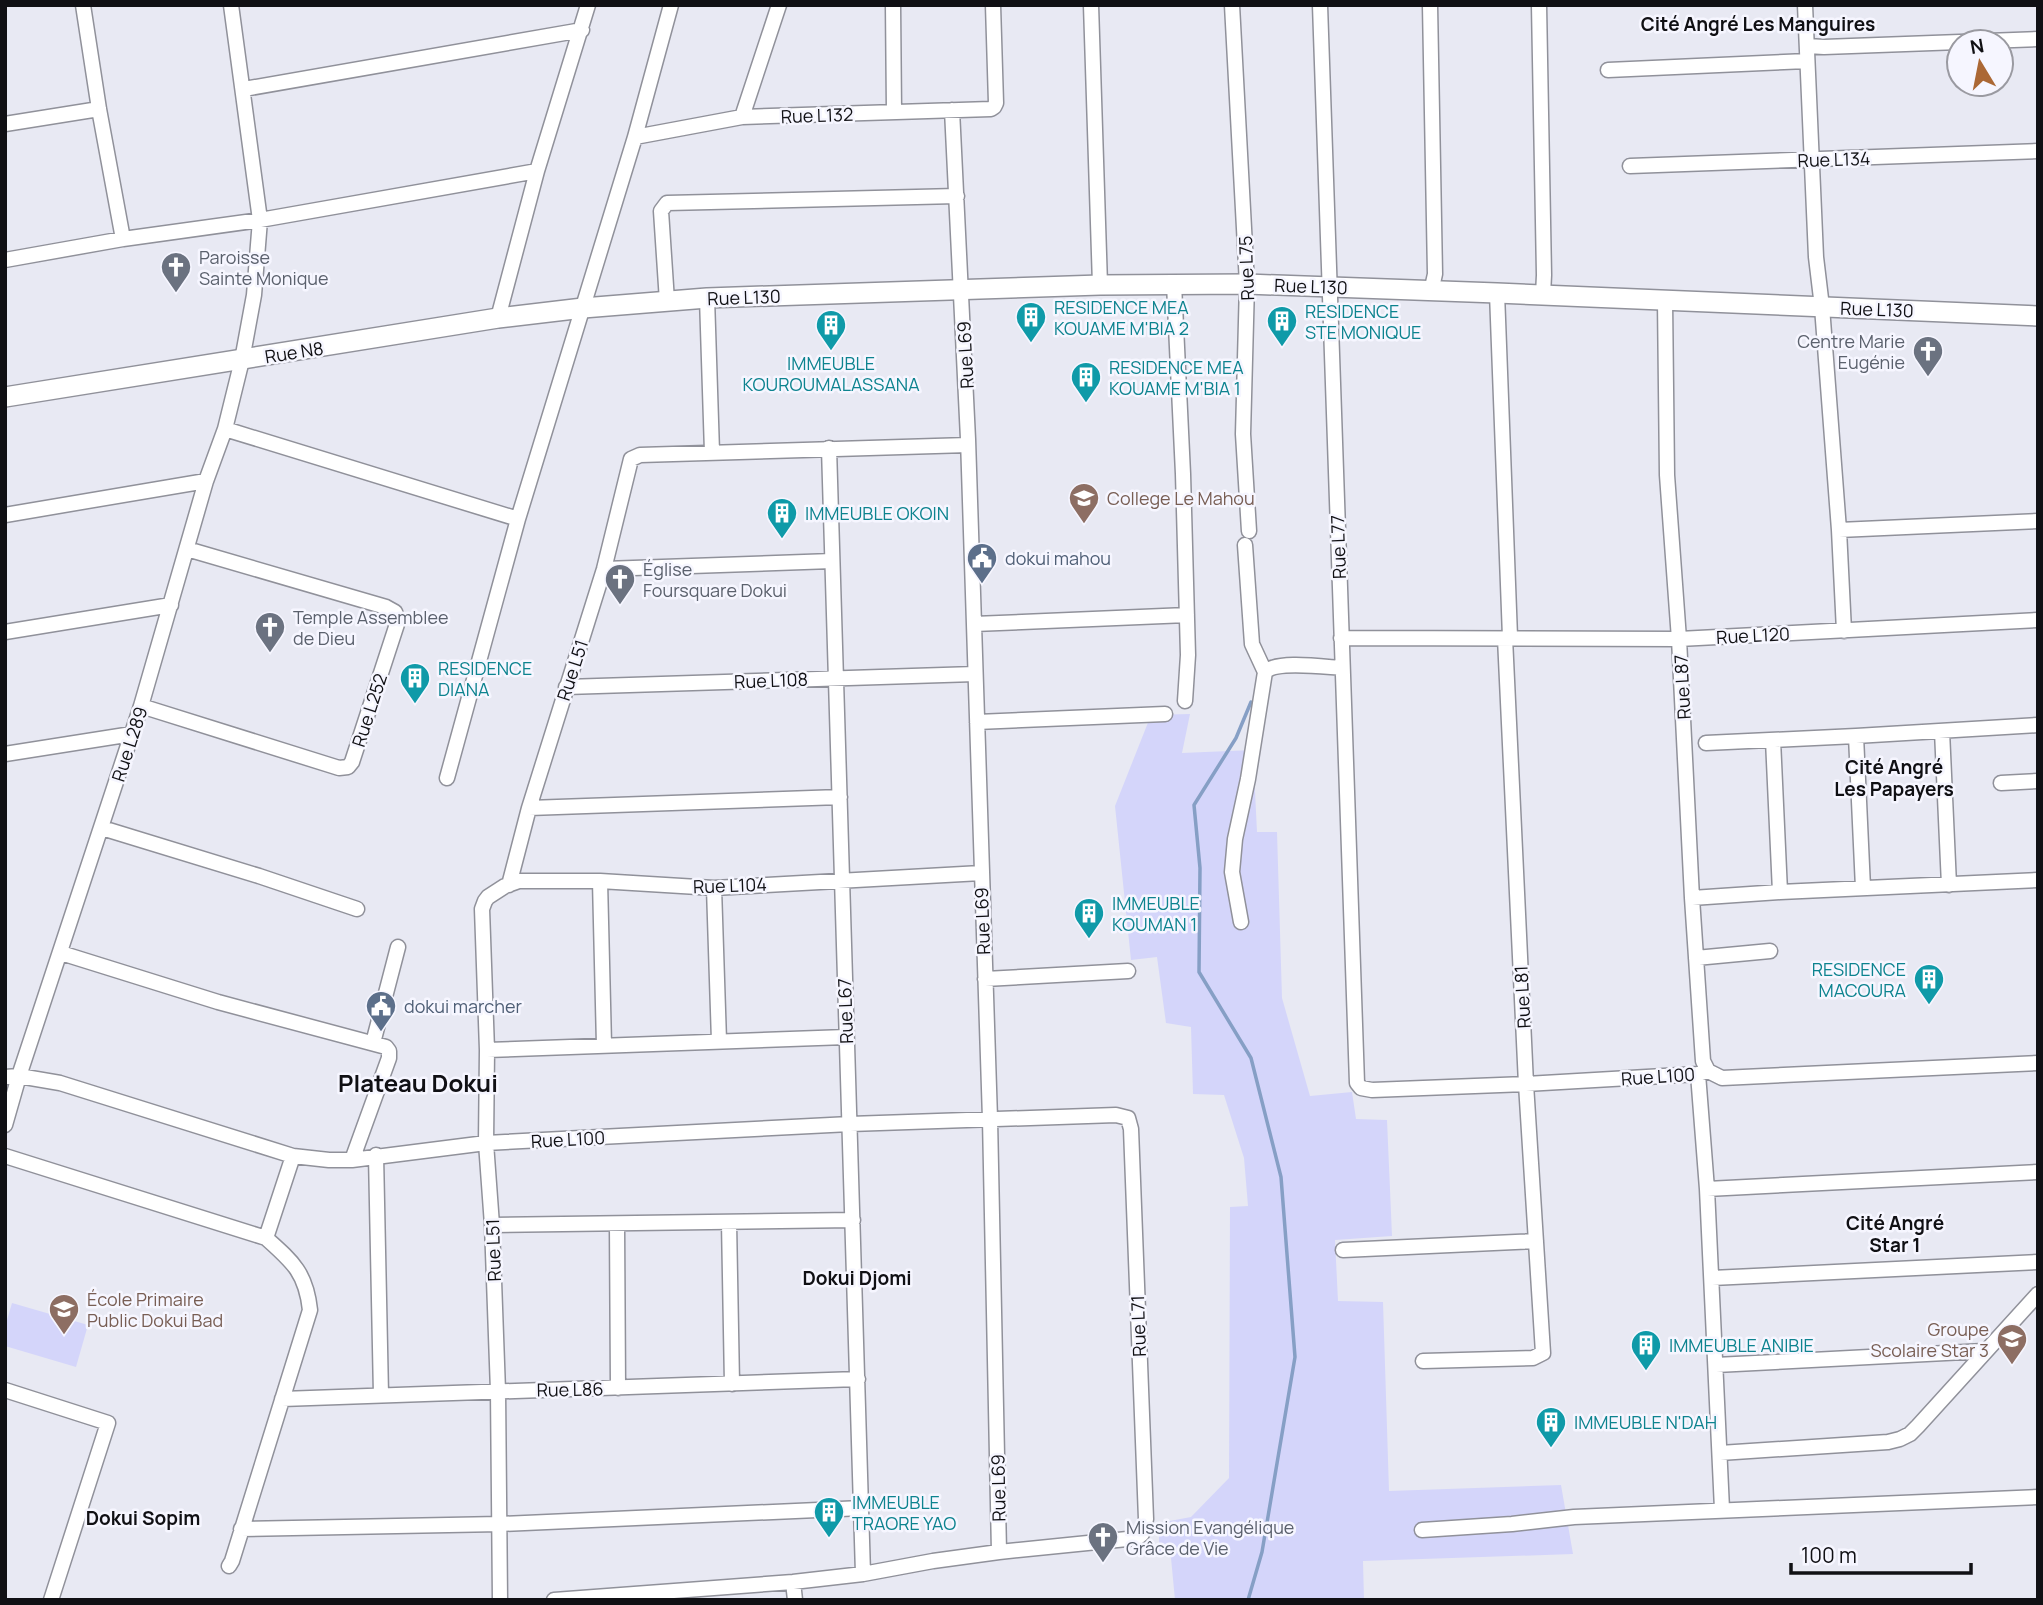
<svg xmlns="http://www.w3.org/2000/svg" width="2043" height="1605" font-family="Manrope,sans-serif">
<rect width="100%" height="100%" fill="#e8e9f3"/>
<path fill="#d4d5fa" d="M1190,714L1182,753L1253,750L1257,832H1277L1282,998L1310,1096L1352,1092L1356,1119L1387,1120L1392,1236L1335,1240L1338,1301L1383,1302L1389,1491L1561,1485L1573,1554L1363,1561L1364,1600H1175L1171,1558L1146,1547L1159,1545V1523L1191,1517L1229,1478L1230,1207L1248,1206L1244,1158L1224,1095L1193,1094L1191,1027L1166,1023L1157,957L1131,960L1115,806L1151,715Z
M12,1303L88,1325L76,1367L5,1346V1327Z"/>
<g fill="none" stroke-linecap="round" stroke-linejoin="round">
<path stroke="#869fc5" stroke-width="3.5" d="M1248,1600L1262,1552L1295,1357L1281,1177L1251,1058L1199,972L1200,868L1194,805L1236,738L1251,702"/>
<g stroke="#90919a" stroke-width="17">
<path id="street" d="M83,5L99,109L123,239
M893,5L894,112
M1091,5L1100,285
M1232,5L1247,284L1243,434L1249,531
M1320,5L1357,1083L1361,1088L1372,1090L1526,1084L1698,1074L1708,1071L1722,1078L2038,1063
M1430,5L1435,274L1431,292
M1539,5L1544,275L1543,295
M1805,5L1816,257L1822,307L1839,530
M1807,46L1824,47L2038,39
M1608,70L1807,61
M244,89L582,30
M952,110L968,439L990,1119L999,1552
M742,117L779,5
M5,124L99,109
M635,137L742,117L991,109L994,107L996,103L993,5
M1630,166L2038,151
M5,260L123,239L260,220L537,171
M1174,284L1183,474L1188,655L1185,701
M1497,293L1510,637
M707,298L712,452
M667,301L661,211L667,203L957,196
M1665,301L1667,475L1679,639L1692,898L1703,1061L1708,1071
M498,318L537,171L588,5
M225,429L518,519
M829,448L863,1574
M5,515L206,481
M1245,545L1252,644L1265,672
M604,569L832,561
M974,624L1187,615
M1844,631L1839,530L2038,521
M5,632L171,605
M1341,638L1679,639L2038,620
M566,687L975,674
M141,706L339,768L348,767L352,762L398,621L395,612L386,607L187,549
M977,722L1165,714
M1942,731L1949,885
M1856,736L1863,888
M1773,740L1780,892
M1706,743L1856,736L2038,725
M5,754L132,734
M447,778L518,519L635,137L671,5
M2001,783L2038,781
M529,808L840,797
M102,828L259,876L357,909
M600,881L604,1045
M509,885L529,808L604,569L631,459L640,455L968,445
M714,888L719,1041
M1692,898L1780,892L2038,880
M1241,922L1232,872L1235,839L1248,779L1265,672C1276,660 1325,667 1342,668
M61,953L218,1002L386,1047L389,1051V1058L352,1160
M1696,958L1770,951
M985,979L1128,971
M373,1043L398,947
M487,1050L846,1037
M1698,1074L1707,1189L1722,1509
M5,1077L19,1076L60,1083L293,1156L329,1160H352L486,1143L850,1124L1116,1115L1128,1118L1131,1129L1146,1519L1142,1534L1137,1538L999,1552L933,1561L863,1574L793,1582L554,1600
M5,1125L19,1076L141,706L206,481L225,429L242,360L254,295L260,220L231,5
M376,1155L381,1395
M5,1156L266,1238C293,1262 306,1273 310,1310L232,1561L229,1566
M1707,1189L2038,1172
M729,1222L732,1384
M617,1224L618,1388
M492,1225L853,1220
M266,1238L293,1156
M1343,1250L1536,1241
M1712,1278L2038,1262
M1423,1361L1533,1358L1543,1353L1526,1084L1505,638
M1716,1365L1984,1351
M5,1390L108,1423L51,1600
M282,1399L858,1379
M1720,1453L1888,1442L1900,1439L1910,1434L1918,1426L2038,1294
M241,1529L500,1524L862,1508
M1422,1530L1512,1524L1574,1517L2038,1497
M793,1582L795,1600
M500,1600L498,1391L492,1225L486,1143L487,1050L482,909L485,901L488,897L505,886L519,881H600L714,888L981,873"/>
</g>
<g stroke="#90919a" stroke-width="22">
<path id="secondary" d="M5,397L498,318L583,308L707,298L1100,285L1247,284L1497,293L2038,316"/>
</g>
<use href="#street" stroke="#fff" stroke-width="14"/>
<use href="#secondary" stroke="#fff" stroke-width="19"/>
</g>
<defs>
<g id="church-pin" transform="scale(1.575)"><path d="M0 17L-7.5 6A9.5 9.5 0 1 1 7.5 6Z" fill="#6b7280" stroke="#f6f6ff"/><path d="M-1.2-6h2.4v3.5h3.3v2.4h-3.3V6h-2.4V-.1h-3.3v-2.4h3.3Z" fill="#fff"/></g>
<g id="building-pin" transform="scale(1.575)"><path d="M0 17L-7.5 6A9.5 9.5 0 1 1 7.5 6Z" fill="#0f9aa8" stroke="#f6f6ff"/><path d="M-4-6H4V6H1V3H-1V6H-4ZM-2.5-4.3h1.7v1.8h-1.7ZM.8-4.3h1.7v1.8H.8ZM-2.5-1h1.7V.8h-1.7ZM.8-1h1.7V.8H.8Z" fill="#fff"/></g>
<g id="school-pin" transform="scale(1.575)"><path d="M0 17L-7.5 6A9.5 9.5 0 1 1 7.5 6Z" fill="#8d6e63" stroke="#f6f6ff"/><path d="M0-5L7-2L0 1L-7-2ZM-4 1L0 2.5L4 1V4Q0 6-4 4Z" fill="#fff"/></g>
<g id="civic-pin" transform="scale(1.575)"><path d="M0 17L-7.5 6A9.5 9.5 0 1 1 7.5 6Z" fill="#5c6f8a" stroke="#f6f6ff"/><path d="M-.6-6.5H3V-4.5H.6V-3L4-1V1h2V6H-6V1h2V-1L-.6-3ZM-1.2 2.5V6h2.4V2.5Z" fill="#fff"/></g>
</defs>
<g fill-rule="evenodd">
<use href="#church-pin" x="176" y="267"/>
<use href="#building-pin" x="1031" y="317"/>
<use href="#building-pin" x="1282" y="321"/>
<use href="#building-pin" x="831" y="325"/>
<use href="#church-pin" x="1928" y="351"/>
<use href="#building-pin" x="1086" y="377"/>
<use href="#school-pin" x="1084" y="498"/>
<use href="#building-pin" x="782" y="513"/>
<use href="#civic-pin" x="982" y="558"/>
<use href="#church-pin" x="620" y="579"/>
<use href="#church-pin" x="270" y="627"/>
<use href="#building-pin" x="415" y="678"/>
<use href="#building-pin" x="1089" y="913"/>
<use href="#building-pin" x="1929" y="979"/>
<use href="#civic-pin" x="381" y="1006"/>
<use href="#school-pin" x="64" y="1309"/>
<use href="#school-pin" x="2012" y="1339"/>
<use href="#building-pin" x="1646" y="1345"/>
<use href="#building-pin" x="1551" y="1422"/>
<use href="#building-pin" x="829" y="1512"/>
<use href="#church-pin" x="1103" y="1537"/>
</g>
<g text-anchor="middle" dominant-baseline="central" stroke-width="5" stroke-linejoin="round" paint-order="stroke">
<g font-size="18" fill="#101014" stroke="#f6f6ff">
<text transform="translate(817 115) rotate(-2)">Rue L132</text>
<text transform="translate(1834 159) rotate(-2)">Rue L134</text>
<text transform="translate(1246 268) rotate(-92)">Rue L75</text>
<text transform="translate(1311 286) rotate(2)">Rue L130</text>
<text transform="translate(744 297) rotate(-2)">Rue L130</text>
<text transform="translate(1877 309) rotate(2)">Rue L130</text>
<text transform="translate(294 352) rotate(-9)">Rue N8</text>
<text transform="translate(965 355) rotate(-93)">Rue L69</text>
<text transform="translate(1338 547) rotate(-92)">Rue L77</text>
<text transform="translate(1753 635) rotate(-3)">Rue L120</text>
<text transform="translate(572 670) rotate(-72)">Rue L51</text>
<text transform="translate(771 680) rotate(-2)">Rue L108</text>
<text transform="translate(1682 687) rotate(-93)">Rue L87</text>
<text transform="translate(369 710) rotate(-72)">Rue L252</text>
<text transform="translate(129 744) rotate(-72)">Rue L289</text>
<text transform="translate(730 885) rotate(-2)">Rue L104</text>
<text transform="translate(982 921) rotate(-92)">Rue L69</text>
<text transform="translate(1522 997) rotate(-93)">Rue L81</text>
<text transform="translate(845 1011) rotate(-92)">Rue L67</text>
<text transform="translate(1658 1076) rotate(-4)">Rue L100</text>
<text transform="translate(568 1139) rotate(-3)">Rue L100</text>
<text transform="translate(493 1250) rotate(-92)">Rue L51</text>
<text transform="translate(1138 1326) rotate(-92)">Rue L71</text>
<text transform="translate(570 1389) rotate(-1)">Rue L86</text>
<text transform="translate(998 1488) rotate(-91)">Rue L69</text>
</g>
<g font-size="18" fill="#5b616d" stroke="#f6f6ff" text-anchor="start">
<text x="199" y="257">Paroisse<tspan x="199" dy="21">Sainte Monique</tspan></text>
<text x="1905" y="341" text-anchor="end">Centre Marie<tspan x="1905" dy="21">Eugénie</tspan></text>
<text x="643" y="569">Église<tspan x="643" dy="21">Foursquare Dokui</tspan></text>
<text x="293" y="617">Temple Assemblee<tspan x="293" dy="21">de Dieu</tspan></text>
<text x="1126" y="1527">Mission Evangélique<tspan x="1126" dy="21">Grâce de Vie</tspan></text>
</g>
<g font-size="18" fill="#0d838f" stroke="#f6f6ff" text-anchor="start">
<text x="1054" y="307">RESIDENCE MEA<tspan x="1054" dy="21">KOUAME M'BIA 2</tspan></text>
<text x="1305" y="311">RESIDENCE<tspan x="1305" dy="21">STE MONIQUE</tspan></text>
<text x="831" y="363" text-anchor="middle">IMMEUBLE<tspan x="831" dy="21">KOUROUMALASSANA</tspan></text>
<text x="1109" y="367">RESIDENCE MEA<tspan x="1109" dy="21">KOUAME M'BIA 1</tspan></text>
<text x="805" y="513">IMMEUBLE OKOIN</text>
<text x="438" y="668">RESIDENCE<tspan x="438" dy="21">DIANA</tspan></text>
<text x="1112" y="903">IMMEUBLE<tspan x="1112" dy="21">KOUMAN 1</tspan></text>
<text x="1906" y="969" text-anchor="end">RESIDENCE<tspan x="1906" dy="21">MACOURA</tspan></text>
<text x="1669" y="1345">IMMEUBLE ANIBIE</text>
<text x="1574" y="1422">IMMEUBLE N'DAH</text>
<text x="852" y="1502">IMMEUBLE<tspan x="852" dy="21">TRAORE YAO</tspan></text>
</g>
<g font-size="18" fill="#785e54" stroke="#f6f6ff" text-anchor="start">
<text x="1107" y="498">College Le Mahou</text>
<text x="87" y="1299">École Primaire<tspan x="87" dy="21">Public Dokui Bad</tspan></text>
<text x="1989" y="1329" text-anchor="end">Groupe<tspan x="1989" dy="21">Scolaire Star 3</tspan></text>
</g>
<g font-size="18" fill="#4e5e75" stroke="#f6f6ff" text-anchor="start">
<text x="1005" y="558">dokui mahou</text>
<text x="404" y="1006">dokui marcher</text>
</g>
<g font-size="19" font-weight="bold" fill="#101014" stroke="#f6f6ff">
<text x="1758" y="24">Cité Angré Les Manguires</text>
<text x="1894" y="767">Cité Angré<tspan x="1894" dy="22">Les Papayers</tspan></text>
<text x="1895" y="1223">Cité Angré<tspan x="1895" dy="22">Star 1</tspan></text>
<text x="857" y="1278">Dokui Djomi</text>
<text x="143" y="1518">Dokui Sopim</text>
</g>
<g font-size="24" font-weight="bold" fill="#101014" stroke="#f6f6ff">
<text x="418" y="1082">Plateau Dokui</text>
</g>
</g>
<rect width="2043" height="1605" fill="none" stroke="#101014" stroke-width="14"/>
<g transform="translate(1980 63) rotate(350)"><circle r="33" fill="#f6f6ff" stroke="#9a9aa1" stroke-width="2"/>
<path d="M0-5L12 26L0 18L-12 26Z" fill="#ab6835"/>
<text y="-10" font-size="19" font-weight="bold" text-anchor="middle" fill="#101014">N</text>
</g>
<path d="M1791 1563v10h180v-10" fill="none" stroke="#101014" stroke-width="3.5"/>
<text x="1801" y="1563" font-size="21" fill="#101014" stroke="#f6f6ff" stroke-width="5" paint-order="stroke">100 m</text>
</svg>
